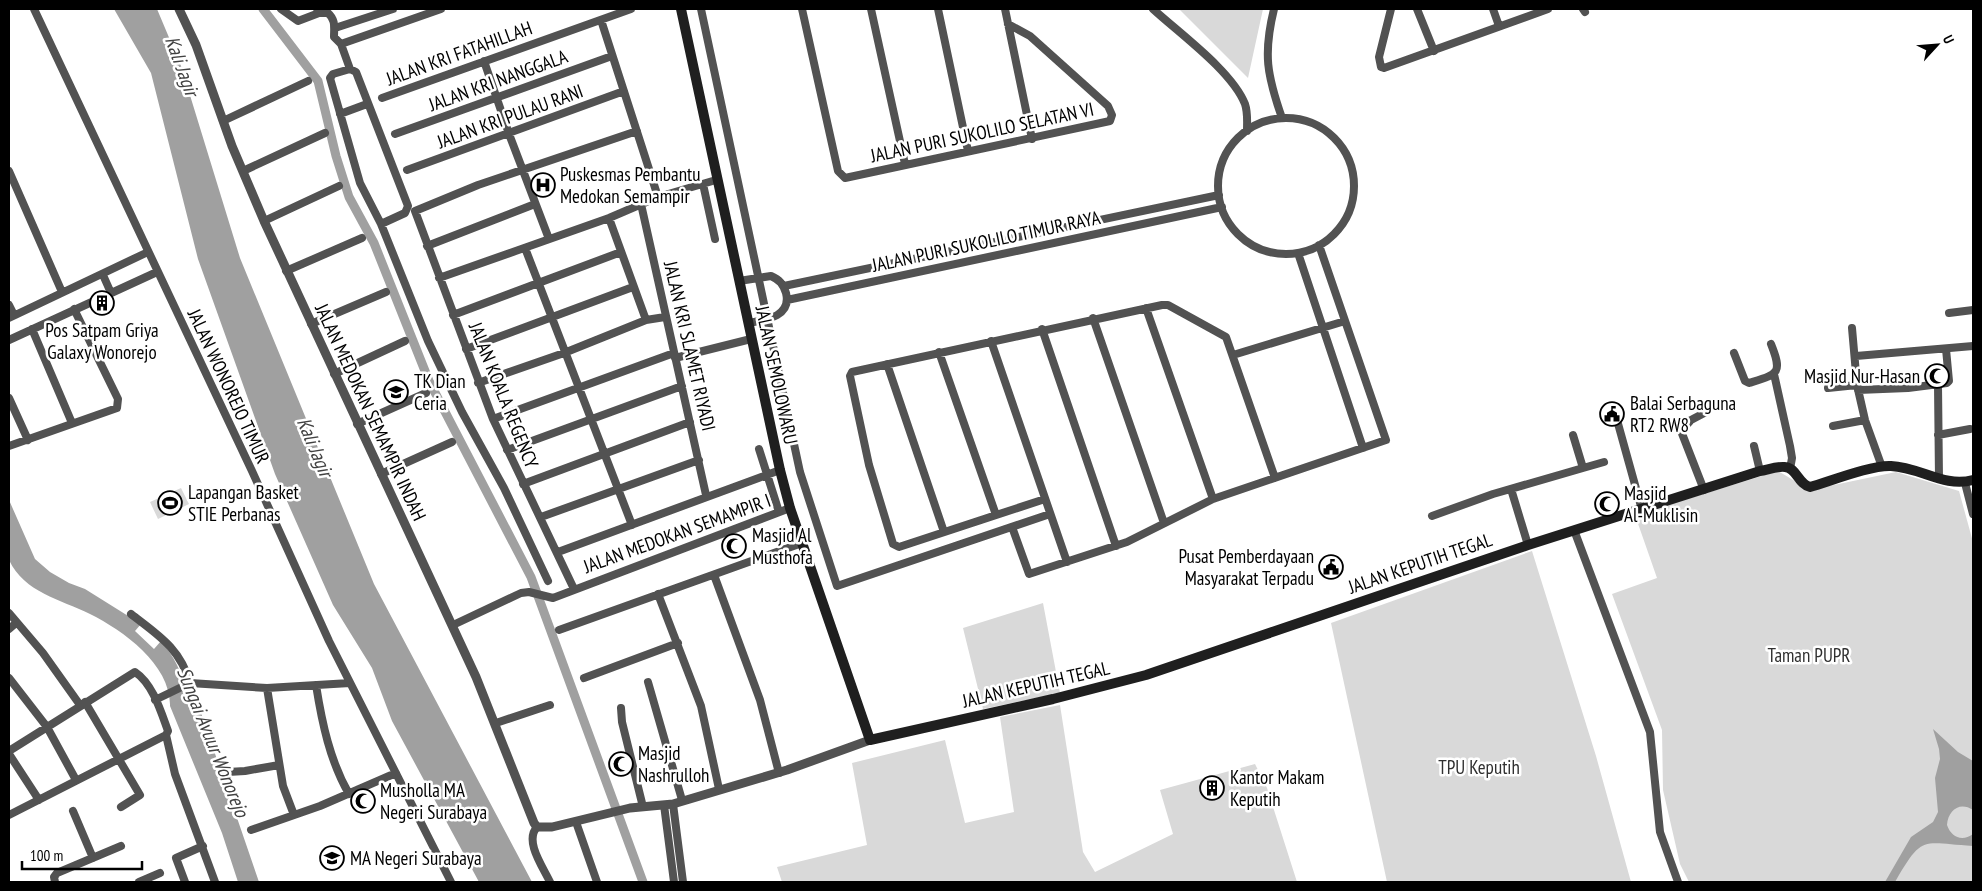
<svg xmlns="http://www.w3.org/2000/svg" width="1982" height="891" font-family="'PT Sans Narrow',sans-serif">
<rect width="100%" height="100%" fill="#fff"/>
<path fill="#d9d9d9" d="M1179,9H1263L1248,78Z
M1778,471L1810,490L1896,472L1959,491L1973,542V882H1689L1680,864L1663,790L1662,730L1612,594L1657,578L1635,515Z
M181,488L189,504L158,519L150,502Z
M1532,551L1596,756L1631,882H1387L1331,623Z
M1043,603L1060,693L983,709L963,628Z
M1060,705L1083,852L1095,872L1173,834L1160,790L1255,764L1267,788L1297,882H782L777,867L867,845L852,763L945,740L965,823L1014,812L1000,717Z"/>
<path fill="#a0a0a0" d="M114,9H157L181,66L240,258L374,584L532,882H479L392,721L372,668L333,605L275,474L198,259L151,73Z
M9,500L35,559L50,572L69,583L85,589L141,624L135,631L154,649L161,641C174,657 182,671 185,691L193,695L198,704L259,882H238L222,833L170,706C171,665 124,631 90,614C60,599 25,593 9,560Z
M1933,729L1958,752L1973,761V810C1960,801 1948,810 1947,825C1951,837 1962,842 1973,834V846C1921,843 1923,834 1895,882H1885L1911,837L1933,822L1938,812L1935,778L1940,759L1939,749Z"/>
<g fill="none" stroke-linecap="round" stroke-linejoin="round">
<path stroke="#a0a0a0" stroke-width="9" d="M263,9L318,81L336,156L349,197L374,243L429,381L531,577L643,882"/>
<path stroke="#525252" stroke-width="8" d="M34,9L252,471L329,641L451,882
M281,9L298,21L319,13
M317,9L319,13H328C336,20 334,28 334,37L341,44L350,69
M701,9L800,472L837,586L1050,514
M802,9L838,171L845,178L1110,121L1112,115L1108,106L1030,36L1008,24
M871,9L905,164
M938,9L968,151
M1005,9L1032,139
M1153,9C1179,33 1232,71 1245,104C1248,113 1247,121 1247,131
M1274,9C1263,54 1267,75 1282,118
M1391,9L1379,57L1381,67L1384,68L1548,9
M1417,9L1434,51
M1493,9L1499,26
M1583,9L1585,12
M601,20L658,197
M335,28L393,9
M341,44L441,9
M484,61L509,134L549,239
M382,98L631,9
M340,114L367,104
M1218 186a68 68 0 1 1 136 0a68 68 0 1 1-136 0Z
M223,121L308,81
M395,134L612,56
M407,170L624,91
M9,171L62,292
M243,171L325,133
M703,184L715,239
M641,204L706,495
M609,218L646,320L665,317
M264,221L339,186
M381,224L405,213L408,206L356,72L350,69L333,74L330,78L360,183L381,224L428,341L462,412L504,488L548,581
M427,246L535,204
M525,248L632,525
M1298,253L1363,448
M286,271L362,238
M103,275L111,293
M439,278L609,218L658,197L716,180
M739,281L771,276C780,280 783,284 786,293C792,317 765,320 748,323
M784,286L1219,195
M787,300L1222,207
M9,305L14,315
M1146,308L1213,499
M1949,313L1973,310
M453,315L621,252
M9,318L148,252
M1093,318L1164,523
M311,324L386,292
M1852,328L1857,385L1865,420L1882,467
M32,329L72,423
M1042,329L1116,546
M9,340L157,272
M991,341L1067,562
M466,349L633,287
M939,352L996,515
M1734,353L1745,381L1749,383C1778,374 1783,374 1771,344
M1233,355L1345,321
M1856,356L1973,346
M675,358L751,339
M887,364L944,532
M334,374L405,341
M1774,374L1790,446L1792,458L1790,469
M478,383L564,353L646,320
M1938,385L1939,479
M1828,388L1857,385
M1858,390L1908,388L1947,383L1949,381L1946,349
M9,398L28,440
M493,419L674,353
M1617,420L1642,510
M357,424L426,393
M1833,426L1865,420
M1938,435L1970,429
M9,446L117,408L118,399L74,309
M1754,446L1760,471
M759,449L779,512
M507,450L682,386
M1583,468L1604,462
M381,474L452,442
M1965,483L1973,514
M523,484L690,422
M1511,489L1528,545
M1704,490L1681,431L1691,420L1708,411
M1045,499L899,547L893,544L869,465L850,376L852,372L1162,305H1168L1226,337L1275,478
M1432,516L1493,494L1583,468L1573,435
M541,517L699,460
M1012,527L1029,574L1127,542L1213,499L1386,440L1319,245
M1574,530L1650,732L1660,832L1678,882
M558,552L780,470
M714,575L760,700L779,773
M574,589L493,419L415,211L478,185L637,131
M658,594L701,706L719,789
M9,613L43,653L80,705
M131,614C158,635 180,648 190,683
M453,625L521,593L529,592L553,598L790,508
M9,629L16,623
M559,630L802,543
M9,678L47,727L76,780
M584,678L678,643
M648,682L682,800
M316,685C322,723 330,761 349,794
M267,688L283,786L294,815
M155,700L190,683L267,688L350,683
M85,702L140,795L121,807
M621,708L622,722L643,807
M496,723L550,705
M166,735L175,774L215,882
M9,751L135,672C153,684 161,712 168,731L166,735L9,815
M9,754L39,800
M228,772L245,771L279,765
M673,804L683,882
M664,805L674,882
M73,811L93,858
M576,822L597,882
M537,827C524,841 543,867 550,882
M251,830L320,806L396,773
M55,882L54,877L57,873L121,846
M139,882L160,873
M185,882L176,858L203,846"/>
<path stroke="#525252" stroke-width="9" d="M179,9L196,45L232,146L264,221L476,677L534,823L537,827H552L630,808L673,804L787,770L870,740"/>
<path stroke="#1f1f1f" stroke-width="10" d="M681,9L780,470L790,508L870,740L1053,699L1146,675L1528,545L1760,471C1767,470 1777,466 1785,467C1797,468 1798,484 1810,487C1831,481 1871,465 1891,466C1920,467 1944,488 1973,480"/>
</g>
<defs>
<g id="hospital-ring" transform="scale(1.25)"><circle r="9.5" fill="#fff" stroke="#000" stroke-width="1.5"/><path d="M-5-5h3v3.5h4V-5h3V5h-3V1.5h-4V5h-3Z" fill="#000"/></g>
<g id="building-ring" transform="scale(1.25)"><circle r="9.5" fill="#fff" stroke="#000" stroke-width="1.5"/><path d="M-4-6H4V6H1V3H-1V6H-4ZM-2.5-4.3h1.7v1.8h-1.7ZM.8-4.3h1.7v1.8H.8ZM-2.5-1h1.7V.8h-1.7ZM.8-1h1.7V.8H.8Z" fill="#000"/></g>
<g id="mosque-ring" transform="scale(1.25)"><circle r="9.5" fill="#fff" stroke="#000" stroke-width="1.5"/><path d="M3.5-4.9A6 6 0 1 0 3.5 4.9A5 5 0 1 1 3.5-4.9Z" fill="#000"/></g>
<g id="school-ring" transform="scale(1.25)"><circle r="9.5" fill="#fff" stroke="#000" stroke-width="1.5"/><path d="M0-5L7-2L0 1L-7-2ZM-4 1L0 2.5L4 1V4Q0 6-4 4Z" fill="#000"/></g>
<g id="civic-ring" transform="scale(1.25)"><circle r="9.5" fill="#fff" stroke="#000" stroke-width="1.5"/><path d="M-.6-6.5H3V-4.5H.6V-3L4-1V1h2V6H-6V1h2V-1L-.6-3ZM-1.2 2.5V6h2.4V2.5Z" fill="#000"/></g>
<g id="stadium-ring" transform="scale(1.25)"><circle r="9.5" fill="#fff" stroke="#000" stroke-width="1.5"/><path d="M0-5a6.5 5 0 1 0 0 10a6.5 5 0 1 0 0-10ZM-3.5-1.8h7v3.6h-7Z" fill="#000"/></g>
</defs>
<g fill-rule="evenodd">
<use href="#hospital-ring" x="543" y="185"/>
<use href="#building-ring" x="102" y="303"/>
<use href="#mosque-ring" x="1937" y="376"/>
<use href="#school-ring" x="396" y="392"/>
<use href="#civic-ring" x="1612" y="414"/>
<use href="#stadium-ring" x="170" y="503"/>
<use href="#mosque-ring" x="1607" y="504"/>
<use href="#mosque-ring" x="734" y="546"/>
<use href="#civic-ring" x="1331" y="567"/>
<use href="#mosque-ring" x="621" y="764"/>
<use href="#building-ring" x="1212" y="788"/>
<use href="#mosque-ring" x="363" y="801"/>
<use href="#school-ring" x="332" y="858"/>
</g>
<g text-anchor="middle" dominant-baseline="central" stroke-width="5" stroke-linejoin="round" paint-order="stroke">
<g font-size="19" fill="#000" stroke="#fff">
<text transform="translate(459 53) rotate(-20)">JALAN KRI FATAHILLAH</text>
<text transform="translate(498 80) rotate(-20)">JALAN KRI NANGGALA</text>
<text transform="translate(510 116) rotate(-20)">JALAN KRI PULAU RANI</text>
<text transform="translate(982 132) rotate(-12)">JALAN PURI SUKOLILO SELATAN VI</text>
<text transform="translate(986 241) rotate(-12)">JALAN PURI SUKOLILO TIMUR RAYA</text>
<text transform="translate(690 346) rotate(77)">JALAN KRI SLAMET RIYADI</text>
<text transform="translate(777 375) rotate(78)">JALAN SEMOLOWARU</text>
<text transform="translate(229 386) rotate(65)">JALAN WONOREJO TIMUR</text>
<text transform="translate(504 395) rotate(68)">JALAN KOALA REGENCY</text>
<text transform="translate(371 412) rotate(65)">JALAN MEDOKAN SEMAMPIR INDAH</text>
<text transform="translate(677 533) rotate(-20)">JALAN MEDOKAN SEMAMPIR I</text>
<text transform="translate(1420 563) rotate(-19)">JALAN KEPUTIH TEGAL</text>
<text transform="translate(1036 684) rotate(-13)">JALAN KEPUTIH TEGAL</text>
</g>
<g font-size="19" fill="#000" stroke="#fff" text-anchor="start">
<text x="560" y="174">Puskesmas Pembantu<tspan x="560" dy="22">Medokan Semampir</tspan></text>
<text x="102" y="330" text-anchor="middle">Pos Satpam Griya<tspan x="102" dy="22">Galaxy Wonorejo</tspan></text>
<text x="1920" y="376" text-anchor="end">Masjid Nur-Hasan</text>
<text x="414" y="381">TK Dian<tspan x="414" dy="22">Ceria</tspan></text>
<text x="1630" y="403">Balai Serbaguna<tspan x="1630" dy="22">RT2 RW8</tspan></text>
<text x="188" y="492">Lapangan Basket<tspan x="188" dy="22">STIE Perbanas</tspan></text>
<text x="1624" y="493">Masjid<tspan x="1624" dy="22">Al-Muklisin</tspan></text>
<text x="752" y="535">Masjid Al<tspan x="752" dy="22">Musthofa</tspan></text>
<text x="1314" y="556" text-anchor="end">Pusat Pemberdayaan<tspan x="1314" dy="22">Masyarakat Terpadu</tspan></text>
<text x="638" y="753">Masjid<tspan x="638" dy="22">Nashrulloh</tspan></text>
<text x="1230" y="777">Kantor Makam<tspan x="1230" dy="22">Keputih</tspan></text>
<text x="380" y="790">Musholla MA<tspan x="380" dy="22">Negeri Surabaya</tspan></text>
<text x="350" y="858">MA Negeri Surabaya</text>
</g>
<g font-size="19" fill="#303030" stroke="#fff">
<text x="1809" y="655">Taman PUPR</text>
<text x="1479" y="767">TPU Keputih</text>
</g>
<g font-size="20" font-style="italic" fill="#414141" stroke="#fff">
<text transform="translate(182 66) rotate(70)">Kali Jagir</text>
<text transform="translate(315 447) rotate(67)">Kali Jagir</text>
<text transform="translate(213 742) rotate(68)">Sungai Avuur Wonorejo</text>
</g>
</g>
<rect width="1982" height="891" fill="none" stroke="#000000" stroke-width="20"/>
<g transform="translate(1937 45) rotate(64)" stroke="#ffffff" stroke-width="4" paint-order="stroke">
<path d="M0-4L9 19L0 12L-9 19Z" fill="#000000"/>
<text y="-8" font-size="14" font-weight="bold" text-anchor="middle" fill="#000000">U</text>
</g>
<path d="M22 861v8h120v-8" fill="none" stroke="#000000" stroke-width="2.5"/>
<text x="30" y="861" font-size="15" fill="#000000" stroke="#ffffff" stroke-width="4" paint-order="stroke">100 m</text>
</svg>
